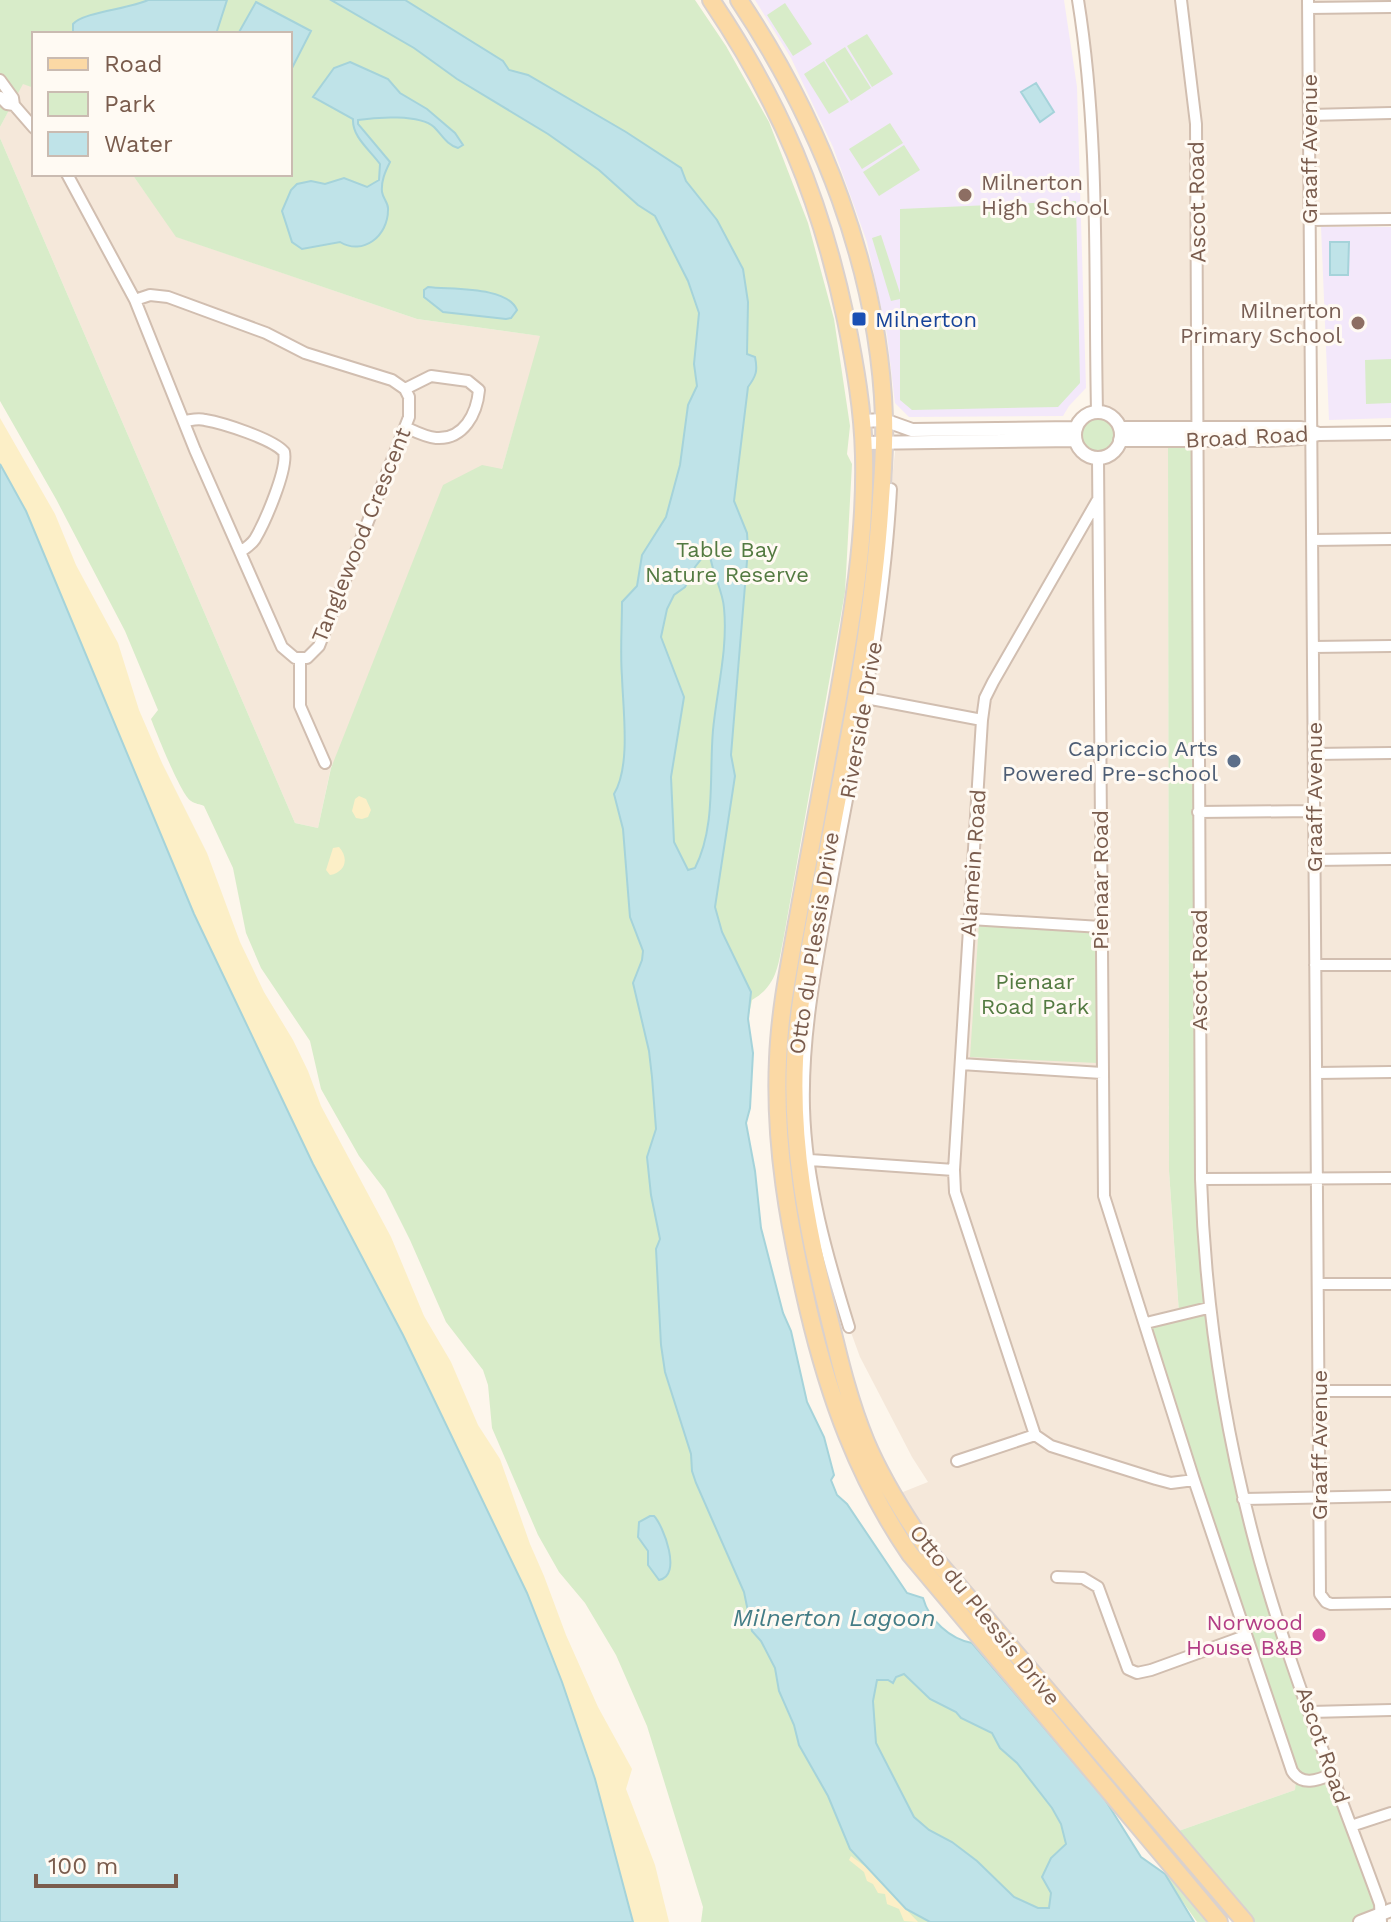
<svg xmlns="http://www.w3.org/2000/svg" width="1391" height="1922" font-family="'Work Sans',sans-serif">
<rect width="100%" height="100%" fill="#fdf6ec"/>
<path fill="#f5e8da" d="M1078,0H1391V219L1310,220L1312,430L1120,428L1110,415L1097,411L1095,185Z
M23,83L34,88V174H132L177,237L417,319L541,336L502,469L331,767L318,828L295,823L0,138V127Z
M1391,433V1910L1380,1914L1310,1712L1243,1499L1204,1265L1196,441Z
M1075,440L1082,453L1097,458L1112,453L1120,440L1168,441L1169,1171L1179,1314L1296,1778L1295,1790L1170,1834L893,1496L928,1482L912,1457L860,1357L849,1327L813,1185L805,1057L891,489L896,443Z"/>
<path fill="#f3e8fa" d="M755,0H1064L1077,87L1086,388L1069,406L1063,416L909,417L895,403L887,335L867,242L833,147L791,58Z
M1321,227H1391V418L1329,420Z"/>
<path fill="#d8ecc9" d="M0,0H695L726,46L769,122L808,223L834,319L850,426L847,454L852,464L845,592L784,936C778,964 778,985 752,1000L748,1019L753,1053L750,1108L746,1123L755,1171L761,1228L783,1313L791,1331L807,1402L824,1437L834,1475L831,1480L837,1495L847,1504L907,1593L923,1598C929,1620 950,1639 972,1643L1104,1798L1141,1857L1165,1874L1166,1869L1217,1922H1197L1178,1895L1194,1922H701L703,1907L647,1726L616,1655L585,1603L559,1572L538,1535L492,1428L488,1385L483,1370L446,1322L410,1240L385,1190L359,1156L321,1089L310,1041L261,968L246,933L233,868L204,806C200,804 195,804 191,801C181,795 157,734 151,719L158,710L125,631L56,499L0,401V138L295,823L318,828L331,768L443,485L482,465L502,469L540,336L417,319L176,237L132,174H290V34H34V88L23,84L0,127Z
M785,3L812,44L793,56L767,15Z
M867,34L893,74L872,87L847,46Z
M845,47L871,88L851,101L825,60Z
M824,61L849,102L829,114L804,74Z
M890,123L903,143L862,169L849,149Z
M904,145L920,170L879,196L863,172Z
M1076,201L1080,383L1058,407L912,410L900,400V299L891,301L872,238L881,235L900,293V209Z
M1391,359V403L1366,404L1365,360Z
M1080 435a18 18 0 1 1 36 0a18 18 0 1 1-36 0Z
M1168,441H1196L1201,1179L1208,1308L1255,1543L1380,1914L1360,1922H1245L1170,1834L1295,1790L1296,1778L1146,1323L1179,1313L1169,1171Z
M979,923L1096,930L1097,1063L970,1057Z"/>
<path fill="#fcefc7" d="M0,418L55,514L76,565L118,643L139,710L162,763L207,853L240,942L264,992L293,1040L308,1071L321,1106L391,1237L424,1316L451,1362L478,1425L500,1459L530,1544L544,1576L566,1635L598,1707L632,1769L626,1789L655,1865L669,1922H595L0,557Z
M359,796L366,799L371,810L368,817L362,819L356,818L352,811L355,799Z
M339,847C349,858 346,872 330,875L326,870L333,848Z
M851,1856L866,1867L918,1922L904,1921L899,1909L887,1904L885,1894L878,1893L873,1884L867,1881L864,1872L849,1860Z"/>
<path fill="#bfe3e8" stroke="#a5d3da" stroke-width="2" fill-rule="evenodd" d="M148,0H227L216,34H73V24C83,12 129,9 148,0Z
M331,0H405L503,61L509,70L528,75L626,132L681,168L686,181L717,220L743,269L748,302L747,354L755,357C758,371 756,376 748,387L734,501L747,533L748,549L731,755L735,776L715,907L722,932L751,992L748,1019L753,1053L750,1108L746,1123L755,1171L761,1228L783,1313L791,1331L807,1402L824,1437L834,1475L831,1480L837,1495L847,1504L907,1593L923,1598C929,1620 950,1639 972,1643L1104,1798L1141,1857L1165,1874L1194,1922H930L906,1909L850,1849L828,1796L799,1745L794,1725L779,1691L775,1668L761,1641L752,1631L744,1592L696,1483L692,1471L691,1454L665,1372L661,1345L656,1249L660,1239L651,1195L647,1157L656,1129L652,1077L649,1051L633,983L642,960L643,951L630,917L623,829L614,794C631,766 623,710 622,677C620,652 622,627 622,602L637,586L642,555L666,517L680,465L688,405L697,386L694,364L699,313L688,281L655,216L638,205L599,170L548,134L457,79L414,48ZM706,553L710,556C713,574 723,592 724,608C728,649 717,689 713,730C709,775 716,827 695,868L688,870L674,842L671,777L684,697L661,637L667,609L674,595L685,587L695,567ZM904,1674L930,1699L956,1712L961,1718L992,1733L1000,1748L1017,1763L1052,1808L1061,1824L1066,1844L1051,1858L1042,1877L1051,1893L1049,1908H1038L1014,1897L977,1861L952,1842L929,1830L914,1817L876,1743L873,1701L877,1680H888L893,1683L896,1677Z
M256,2L311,31L291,70L290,34H238Z
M350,62L388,79L400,93L427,109L455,133L463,145L458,148C446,144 443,136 434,127C420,114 376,117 358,120V124L390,162C385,172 381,181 382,192C383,199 389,203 388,210C388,236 363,256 340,242L302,249L292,242L282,211L291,190L297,184L311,181L325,184L344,178L367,187L379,180L380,164C370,150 352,137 353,119L313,97L334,68Z
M1036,83L1054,112L1040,122L1021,92Z
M1330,242H1349L1348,275H1330Z
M428,287C452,290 507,286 517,310L511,318L506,319L443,312L424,297V290Z
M0,464L26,511L194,914L313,1164L403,1335L527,1593L562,1682L595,1779L633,1922H0Z
M650,1516H654C663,1525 683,1576 659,1580L648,1565V1551L638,1537L639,1522Z"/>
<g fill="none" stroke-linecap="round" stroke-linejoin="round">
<g stroke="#d1beb0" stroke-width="14">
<path id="minor" d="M1078,0C1100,136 1094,274 1097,411
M1181,0L1196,124L1201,1179C1205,1303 1223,1423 1255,1543C1287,1664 1337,1786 1380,1904L1381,1922
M1308,0L1320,1594L1326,1602L1331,1604L1391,1603
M1308,8L1391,7
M0,80L13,98L14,105L34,128
M0,97L7,104L14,105
M1310,115L1391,113
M67,174L135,300L195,450L282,647L295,658H307L319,646L409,417V397L405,389L392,380L305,353L266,333L168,297L150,295L135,300
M1310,220L1391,219
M405,389L431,376L468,381L479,390C477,413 464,440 436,438C425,437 414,431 405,427
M185,421C192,420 198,418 205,420C223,423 273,439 284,452C288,469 265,522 255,539C251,545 246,548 240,552
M1098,458L1104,1196L1194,1480L1292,1771C1302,1787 1318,1780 1333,1774
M1312,540L1391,539
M1313,647L1391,646
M300,659V706L325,763
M866,698L982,720
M1314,754L1391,753
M1198,812L1314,811
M1314,860L1391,859
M970,919L1101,927
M1315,965H1391
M961,1064L1102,1073
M1317,1073L1391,1072
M810,1160L954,1170
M1201,1179L1391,1178
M1318,1284H1391
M1146,1323L1208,1308
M849,1327C827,1256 806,1183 804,1108C802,1030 818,955 832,879C856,749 884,621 891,489
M1318,1391H1391
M1035,1435L955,1192L954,1170L982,720L985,698L993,682L1097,501
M957,1461L1035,1435L1051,1446L1156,1479L1171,1483L1194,1480
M1243,1499L1391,1496
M1057,1577L1083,1578L1098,1587L1128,1669L1137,1673L1151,1670L1245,1636
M1310,1712L1391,1710
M1351,1826L1391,1813"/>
</g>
<g stroke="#d1beb0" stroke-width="16">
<path id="tertiary" d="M1075 435a23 23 0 1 1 46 0a23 23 0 1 1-46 0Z
M862,421L884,420L912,430L1075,428
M1120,428H1301L1319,434
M1120,440H1270L1301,438L1319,434L1391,433
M864,443L1075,440
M1360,1922L1391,1910"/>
</g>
<g stroke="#dad1cd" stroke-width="20">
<path id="primary" d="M711,0C781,104 820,197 846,320C855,365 863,410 864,456C866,538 852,618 838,698C825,768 812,837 800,906C791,957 780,1007 778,1059C774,1144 789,1226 808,1308C829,1397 858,1478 910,1554L1219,1922
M739,0C821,123 879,269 884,417C885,444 883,472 881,498C873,631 844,761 820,892C810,948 798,1004 795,1060C791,1145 807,1227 827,1309C838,1354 848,1399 866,1442C883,1482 906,1518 931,1554L1245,1922"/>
</g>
<use href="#minor" stroke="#fff" stroke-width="10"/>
<use href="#tertiary" stroke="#fff" stroke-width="12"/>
<use href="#primary" stroke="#fbd9a5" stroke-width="16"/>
</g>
<g fill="#8d6e63" stroke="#fffaf3" stroke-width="3">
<circle cx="965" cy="195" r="8"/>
<circle cx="1358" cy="323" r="8"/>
</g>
<rect fill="#1a4fb4" stroke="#fffaf3" stroke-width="3" x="851" y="311" width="16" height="16" rx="4"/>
<circle fill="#5c6f8a" stroke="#fffaf3" stroke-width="3" cx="1234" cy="761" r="8"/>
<circle fill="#d1479c" stroke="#fffaf3" stroke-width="3" cx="1319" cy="1635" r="8"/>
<g text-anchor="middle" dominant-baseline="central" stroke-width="6" stroke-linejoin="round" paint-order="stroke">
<g font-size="22" fill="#7a5c4d" stroke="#fffaf3">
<text transform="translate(1309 149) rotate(-90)">Graaff Avenue</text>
<text transform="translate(1197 202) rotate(-91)">Ascot Road</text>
<text transform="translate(1247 437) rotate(-3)">Broad Road</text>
<text transform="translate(361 535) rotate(-68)">Tanglewood Crescent</text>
<text transform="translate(861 720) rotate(-80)">Riverside Drive</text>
<text transform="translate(1314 797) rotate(-90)">Graaff Avenue</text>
<text transform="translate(973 863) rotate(-86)">Alamein Road</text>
<text transform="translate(1100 880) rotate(-90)">Pienaar Road</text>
<text transform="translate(814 943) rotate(-81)">Otto du Plessis Drive</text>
<text transform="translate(1199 970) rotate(-90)">Ascot Road</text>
<text transform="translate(1319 1445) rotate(-90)">Graaff Avenue</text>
<text transform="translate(985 1615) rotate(51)">Otto du Plessis Drive</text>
<text transform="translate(1323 1745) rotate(71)">Ascot Road</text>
</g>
<g font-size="22" fill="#785e54" stroke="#fffaf3" text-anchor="start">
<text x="981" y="182">Milnerton<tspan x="981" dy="25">High School</tspan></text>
<text x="1342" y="310" text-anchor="end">Milnerton<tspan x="1342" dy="25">Primary School</tspan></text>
</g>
<g font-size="22" fill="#164399" stroke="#fffaf3" text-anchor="start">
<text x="875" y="319">Milnerton</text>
</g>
<g font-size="22" fill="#537a41" stroke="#fffaf3">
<text x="727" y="549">Table Bay<tspan x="727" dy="25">Nature Reserve</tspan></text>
<text x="1035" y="981">Pienaar<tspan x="1035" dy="25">Road Park</tspan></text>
</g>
<g font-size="22" fill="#4e5e75" stroke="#fffaf3" text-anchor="end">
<text x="1218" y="748">Capriccio Arts<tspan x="1218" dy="25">Powered Pre-school</tspan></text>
</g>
<g font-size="22" fill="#b23c85" stroke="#fffaf3" text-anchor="end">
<text x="1303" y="1622">Norwood<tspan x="1303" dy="25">House B&amp;B</tspan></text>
</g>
<g font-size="24" font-style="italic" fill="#437c86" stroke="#fffaf3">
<text x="834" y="1618">Milnerton Lagoon</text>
</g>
</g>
<rect x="32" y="32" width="260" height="144" fill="#fffaf3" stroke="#cabbb1" stroke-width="2"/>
<rect x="48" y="58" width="40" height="12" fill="#fbd9a5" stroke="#cabbb1" stroke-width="2"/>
<text x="104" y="72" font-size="24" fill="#7a5c4d">Road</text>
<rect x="48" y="92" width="40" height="24" fill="#d8ecc9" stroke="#cabbb1" stroke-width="2"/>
<text x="104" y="112" font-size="24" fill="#7a5c4d">Park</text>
<rect x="48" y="132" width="40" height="24" fill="#bfe3e8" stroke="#cabbb1" stroke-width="2"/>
<text x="104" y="152" font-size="24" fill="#7a5c4d">Water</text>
<path d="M36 1874v12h140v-12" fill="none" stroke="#7a5c4d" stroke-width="4"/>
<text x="48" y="1874" font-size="24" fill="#7a5c4d" stroke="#fffaf3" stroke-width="6" paint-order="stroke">100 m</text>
</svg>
